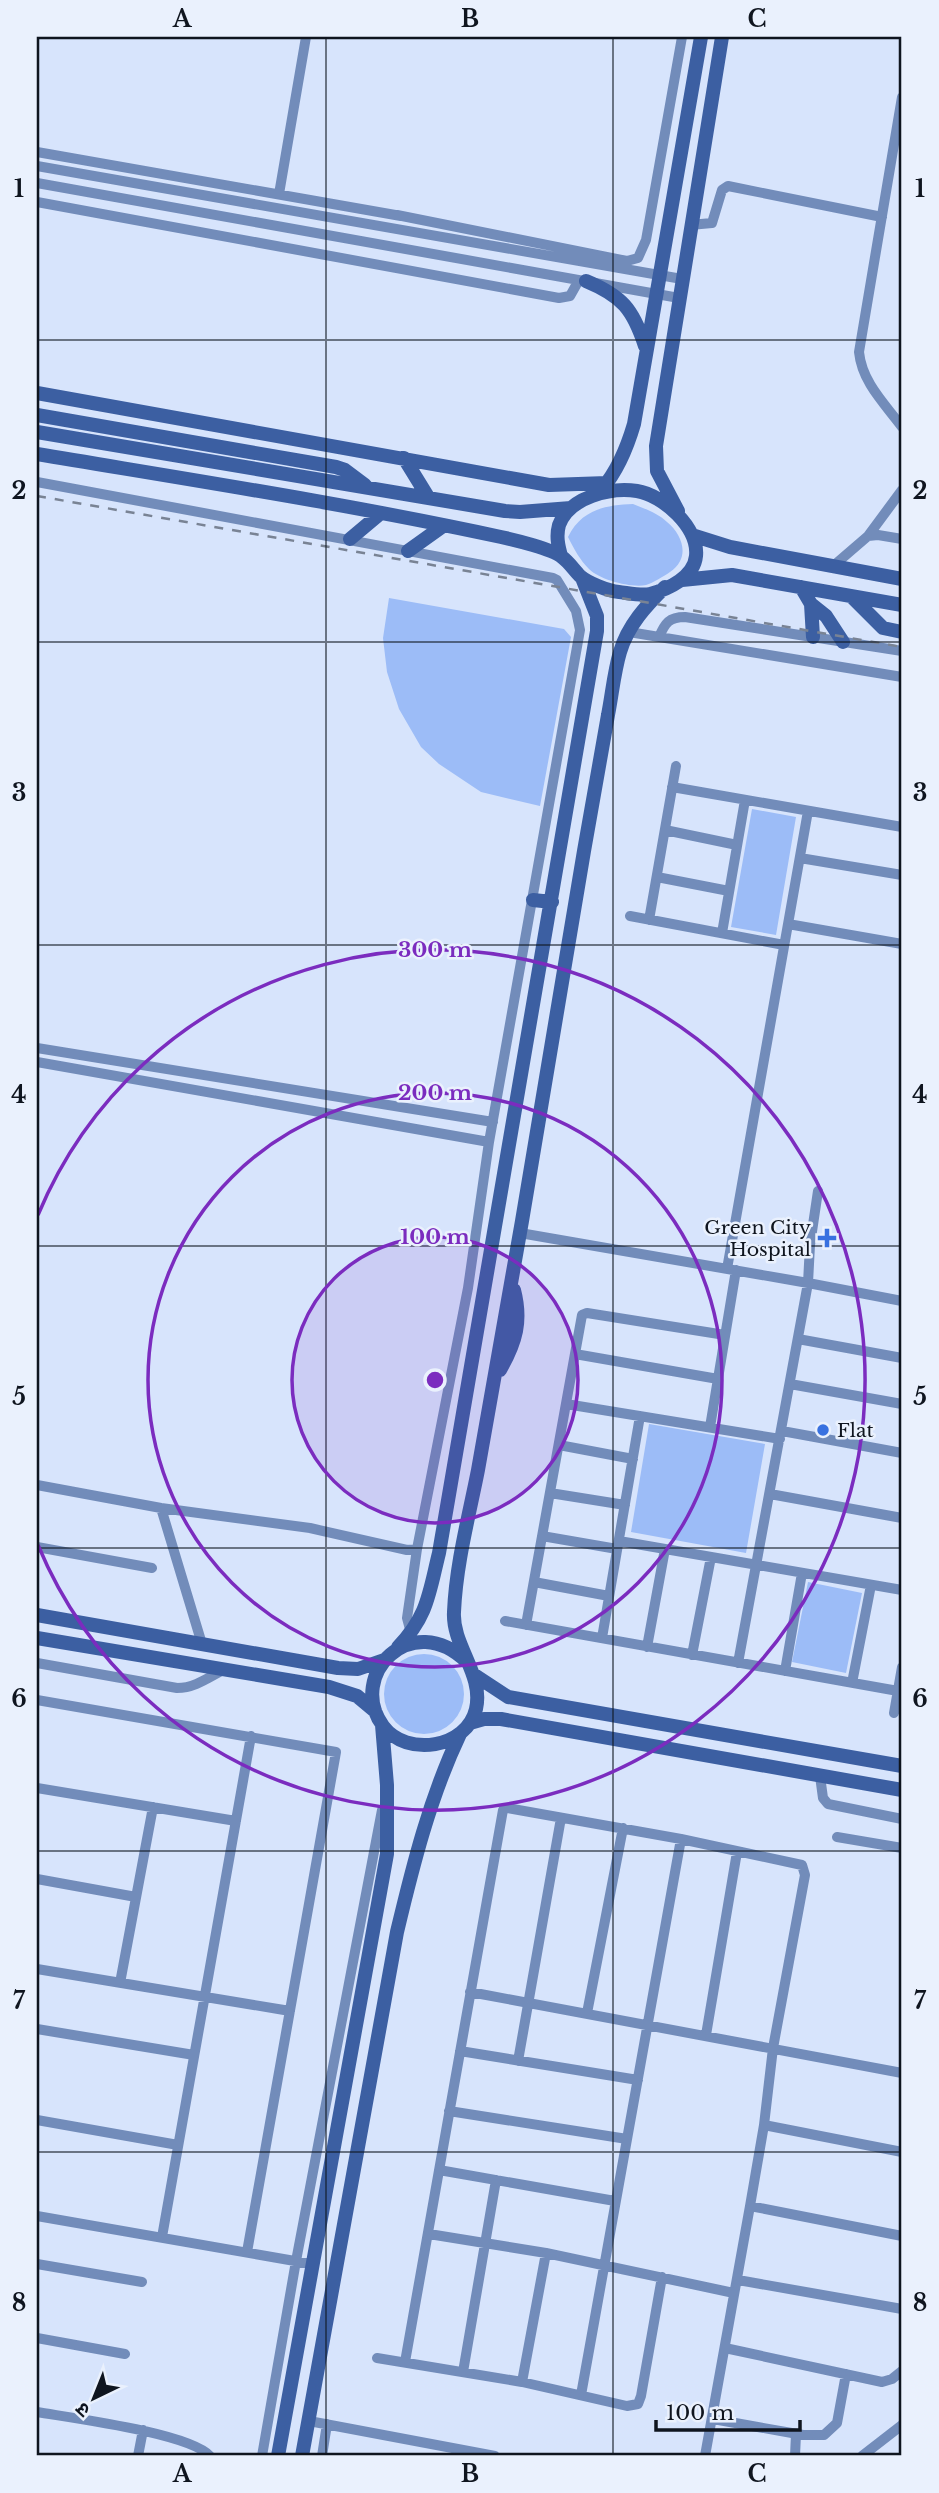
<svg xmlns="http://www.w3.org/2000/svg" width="939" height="2493" font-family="'Libre Baskerville','Noto Sans Devanagari',serif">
<rect width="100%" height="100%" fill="#d7e4fc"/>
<path fill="#9cbcf7" d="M633,504C645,509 658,513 667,522C684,536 690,559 670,572C664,576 653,583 646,585C631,588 600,580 589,569C580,560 574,549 568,537C581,510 605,505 633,504Z
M389,598L564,629L571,637L540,806L481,792L439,764L421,747L399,709L387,672L383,638Z
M752,809L796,817L776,935L731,927Z
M649,1424L765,1444L746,1553L631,1532Z
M808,1582L862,1593L846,1673L792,1662Z
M384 1694a40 40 0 1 1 80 0a40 40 0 1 1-80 0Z"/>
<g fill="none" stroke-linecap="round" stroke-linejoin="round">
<path stroke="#728cba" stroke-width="10" d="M902,97L859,352C862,382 884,403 902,427
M37,152L401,216
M37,166L682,279
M37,183L679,298
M279,194L306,37
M37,202L559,298L570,296L579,280
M397,215L627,261L638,258L646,240L682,37
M690,225L712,223L722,190L728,186L882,217
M37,482L553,578L557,580L576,611L580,630L489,1142L468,1288L417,1549L407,1550L310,1528L161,1508L37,1485
M868,536L902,490
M832,567L868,536L878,535L902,539
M629,632L902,677
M659,637C665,623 669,617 685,617L902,651
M672,787L902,827
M665,830L737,845
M800,858L902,875
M657,877L729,891
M630,916L784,945
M649,920L676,766
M788,924L902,944
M722,933L745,800
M37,1048L493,1122
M37,1062L489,1142
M520,1233L808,1283L902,1301
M727,1269L808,811
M798,1339L902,1358
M575,1354L718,1379
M790,1384L902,1404
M566,1404L780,1439
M710,1427L736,1270
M782,1431L902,1453
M559,1445L633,1459
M550,1493L625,1505
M770,1494L902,1518
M161,1508L202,1644
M542,1536L617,1549
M619,1541L902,1590
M37,1547L152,1568
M534,1582L609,1596
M505,1621L898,1691
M526,1625L582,1315L587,1313L725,1335
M411,1633L407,1618L417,1549
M602,1638L640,1416
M647,1647L665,1549
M692,1655L711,1557
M37,1663L177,1688C194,1688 208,1678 223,1670
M738,1663L808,1283L810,1245L818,1191
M785,1671L802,1573
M852,1683L871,1585
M37,1700L336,1752L247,2252
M894,1713L902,1667
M820,1776L823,1798L828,1804L902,1819
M37,1788L236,1821
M837,1837L902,1848
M37,1879L136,1897
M37,1969L290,2011
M120,1983L153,1807
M470,1992L902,2073
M587,2013L623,1828
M37,2029L194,2055
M706,2035L737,1852
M460,2051L638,2080
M518,2061L561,1818
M449,2111L627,2139
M37,2120L178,2145
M764,2125L902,2152
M439,2170L615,2201
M750,2206L902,2236
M37,2216L312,2264
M429,2234L546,2253L734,2293
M162,2237L251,1736
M37,2264L142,2282
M738,2280L902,2309
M37,2338L125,2354
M725,2348L882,2382L892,2379L902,2371
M377,2358L522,2382L627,2406L638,2404L641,2396L662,2277
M405,2362L503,1810L507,1808L681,1839L802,1865L805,1875L773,2048L764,2125L750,2206L705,2456
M463,2372L496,2180
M522,2382L546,2253
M581,2395L681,1839
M37,2412C72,2418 189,2433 210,2456
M713,2419L803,2435H824L837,2423L846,2374
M309,2421L495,2456
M138,2456L143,2430
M262,2456L296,2261L382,1810
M322,2456L327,2424
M795,2456L796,2434
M862,2456L902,2425"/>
<path stroke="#3c5fa2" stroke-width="14" d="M586,281C622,296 633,309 645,346
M37,393L549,485L607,483
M37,415L336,467L345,470L365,485
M37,432L505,511L520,512L571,508
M37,454C192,480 348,504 501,537C515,540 552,549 562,557C569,562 574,570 580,576C588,583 608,591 619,592C628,593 642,596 650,594C669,589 694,577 696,556C699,528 663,495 637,491C611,487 569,497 559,525C556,536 558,545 561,556
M404,458L428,497
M602,489C618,470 627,448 634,424L701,37
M678,511L657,471L656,446L722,37
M695,536L730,547L902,579
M350,539L381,513
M408,551L443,526
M682,580L732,575L902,605
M801,587L811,604L813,637
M851,596L883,628L902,632
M811,604L826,616L843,642
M533,900L552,902
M500,1370C516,1342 522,1321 514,1290
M37,1615L338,1668L358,1669L384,1660
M37,1638L329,1687L357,1696L375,1711
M398,1647C428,1616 429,1593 439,1553L597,631V616L582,578
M467,1662C412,1608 346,1675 383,1726C407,1758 467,1748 476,1709C484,1674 452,1646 454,1612C456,1564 469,1516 478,1470C493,1387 508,1304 522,1221C543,1097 564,974 584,851C592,805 600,760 608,715C612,695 614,672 620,652C628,625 646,606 665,587
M473,1674L508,1697L902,1766
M470,1723L484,1719H501L902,1790
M278,2456L387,1854V1785L382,1725
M302,2456L397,1932C413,1865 430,1797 460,1734"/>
<path stroke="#798394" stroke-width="2.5" stroke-dasharray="9 9" stroke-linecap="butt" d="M37,496L902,647"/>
</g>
<path fill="none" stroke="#0f151f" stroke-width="2" stroke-opacity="0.55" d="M326,37V2456M613,37V2456M37,340H902M37,642H902M37,945H902M37,1246H902M37,1548H902M37,1851H902M37,2152H902"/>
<circle cx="435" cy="1380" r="143" fill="#7b2cbf" fill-opacity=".12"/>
<g fill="none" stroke="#7b2cbf" stroke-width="3.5">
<circle cx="435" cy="1380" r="143"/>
<circle cx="435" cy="1380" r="287"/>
<path d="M38 1215A430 430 0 1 1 38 1545"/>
</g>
<g fill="#3871e0" stroke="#eaf1fd" stroke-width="2.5">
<path d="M823.5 1227.5h7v7h7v7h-7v7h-7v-7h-7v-7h7z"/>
<circle cx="823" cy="1430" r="7"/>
</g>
<g text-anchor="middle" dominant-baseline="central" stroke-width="5" stroke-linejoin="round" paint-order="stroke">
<g font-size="19" fill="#0f151f" stroke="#eaf1fd" text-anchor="end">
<text x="811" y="1227">Green City<tspan x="811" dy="22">Hospital</tspan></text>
<text x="837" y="1430" text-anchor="start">Flat</text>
</g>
</g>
<circle cx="435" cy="1380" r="10" fill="#7b2cbf" stroke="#eaf1fd" stroke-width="3.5"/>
<g font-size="21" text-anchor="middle" font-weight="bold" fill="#7b2cbf" stroke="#eaf1fd" stroke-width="5" stroke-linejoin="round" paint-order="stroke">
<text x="435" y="957">300 m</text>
<text x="435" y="1100">200 m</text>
<text x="435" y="1244">100 m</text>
</g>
<rect width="939" height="2493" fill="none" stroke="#eaf1fd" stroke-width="77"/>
<g transform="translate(94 2398) rotate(223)" stroke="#eaf1fd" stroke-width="5" paint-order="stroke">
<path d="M0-5L12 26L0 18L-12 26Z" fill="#0f151f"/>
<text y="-10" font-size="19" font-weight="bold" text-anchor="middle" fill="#0f151f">उ</text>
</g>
<path d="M656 2420v10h144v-10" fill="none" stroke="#0f151f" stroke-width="3.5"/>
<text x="666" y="2420" font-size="21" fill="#0f151f" stroke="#eaf1fd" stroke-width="5" paint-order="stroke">100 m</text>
<rect x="38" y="38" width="862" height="2416" fill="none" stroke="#0f151f" stroke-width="2.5"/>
<g font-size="23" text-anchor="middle" font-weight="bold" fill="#0f151f">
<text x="182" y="27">A</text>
<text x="470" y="27">B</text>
<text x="757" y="27">C</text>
<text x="19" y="197">1</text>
<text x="920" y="197">1</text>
<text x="19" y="499">2</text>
<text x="920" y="499">2</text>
<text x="19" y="801">3</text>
<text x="920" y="801">3</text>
<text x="19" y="1103">4</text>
<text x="920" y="1103">4</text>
<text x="19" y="1405">5</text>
<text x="920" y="1405">5</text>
<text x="19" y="1707">6</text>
<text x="920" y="1707">6</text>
<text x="19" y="2009">7</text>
<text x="920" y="2009">7</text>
<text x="19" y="2311">8</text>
<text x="920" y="2311">8</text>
<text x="182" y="2482">A</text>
<text x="470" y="2482">B</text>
<text x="757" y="2482">C</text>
</g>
</svg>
